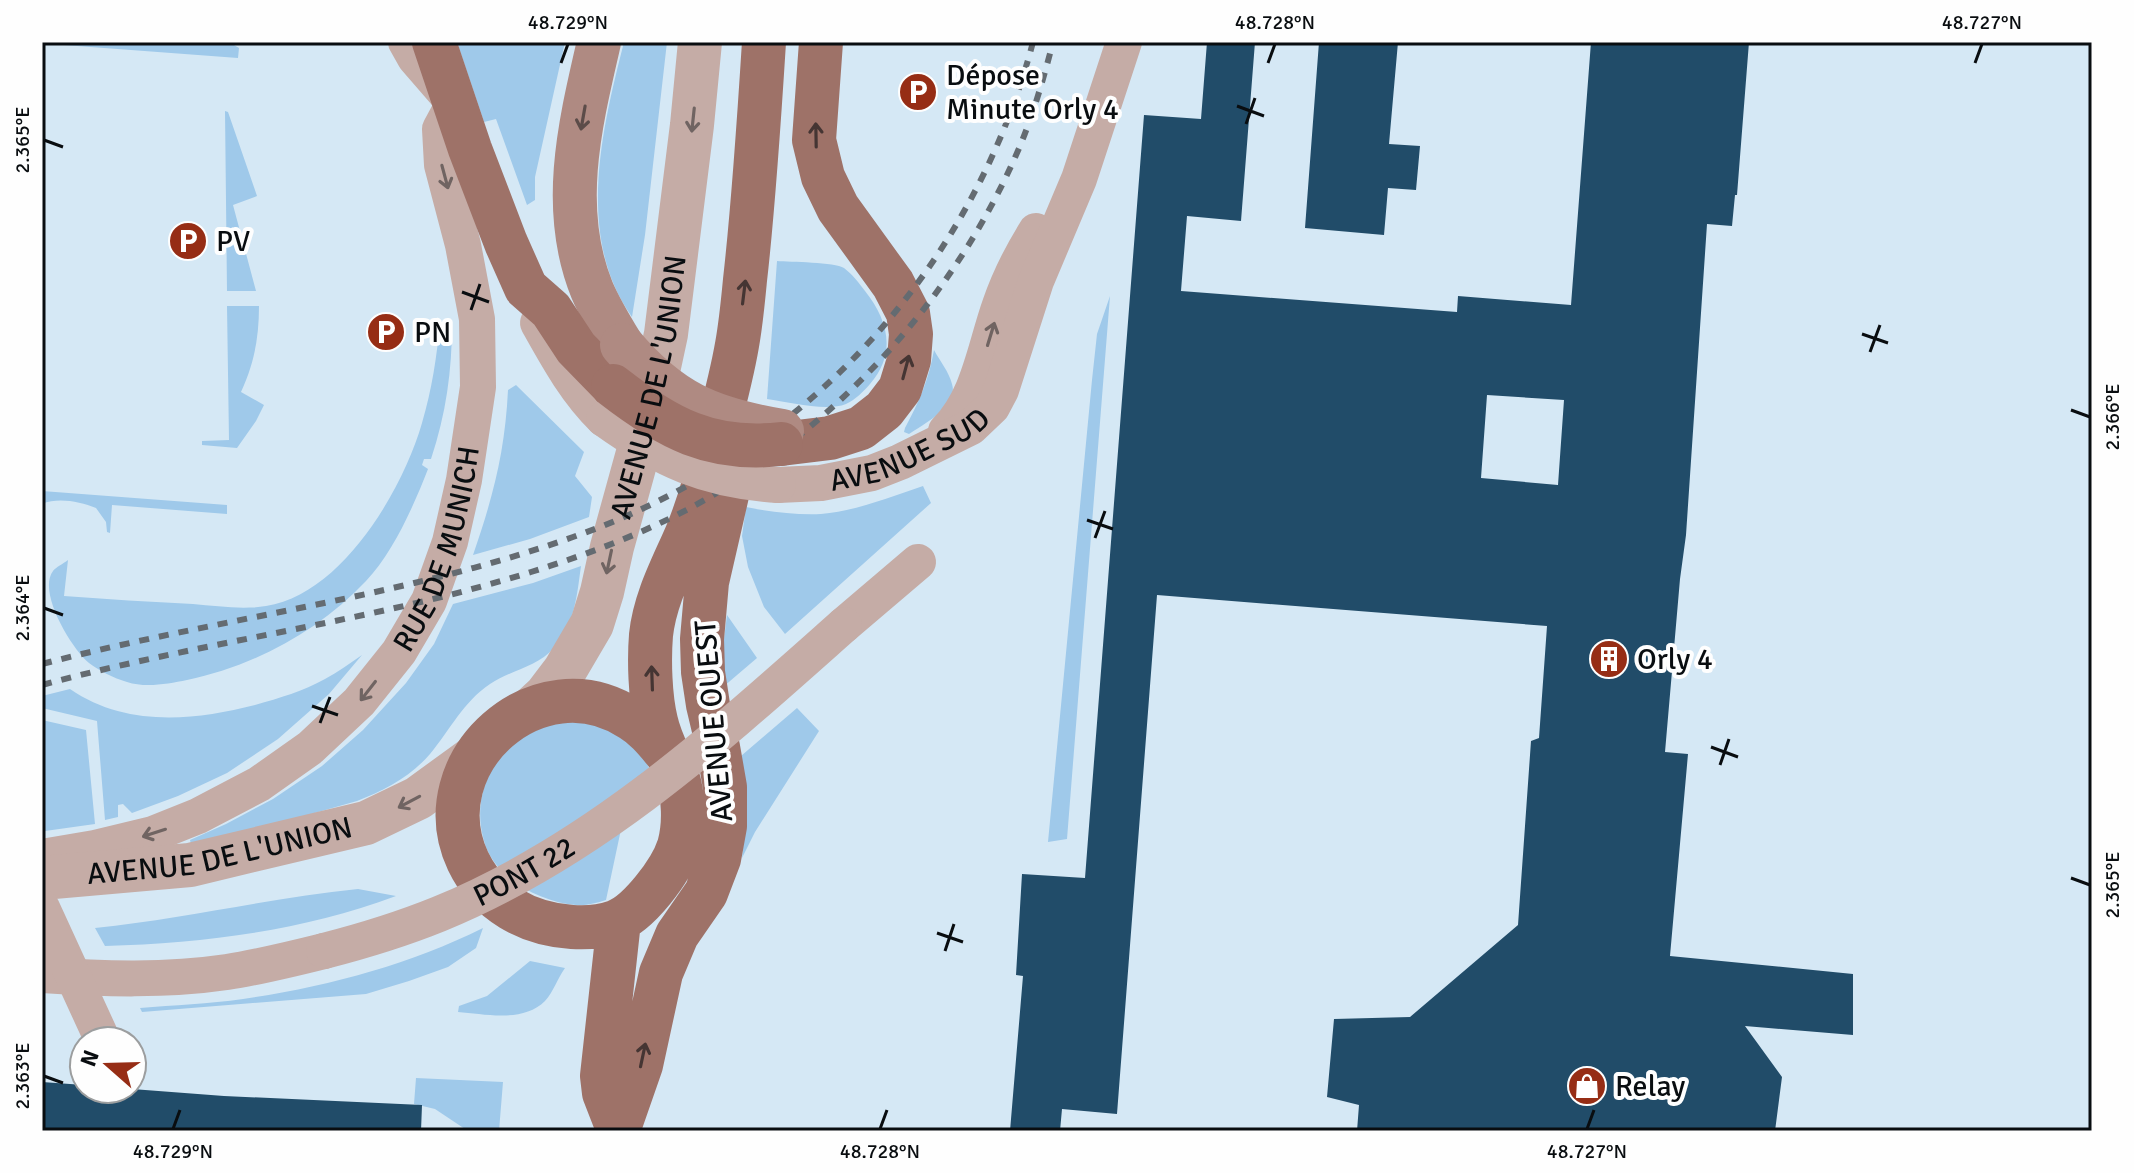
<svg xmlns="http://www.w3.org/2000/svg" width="2134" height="1173" font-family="Signika,sans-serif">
<rect width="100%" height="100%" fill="#e7f3fc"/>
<path fill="#d5e8f5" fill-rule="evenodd" d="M42,42H2092V1131H42ZM84,1041H132V1089H84Z"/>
<path fill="#9fc9ea" d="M59,42H196L234,45L239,48L238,58L64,45H59Z
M457,42H565L535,177V200L527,205L496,119L484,122Z
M624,42H667L645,235L632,317C575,237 602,129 624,42Z
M225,111L228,112L257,196L233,205L256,291H227Z
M777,261C790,262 835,262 844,268C852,274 859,283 865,291C888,320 897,353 870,384C864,391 855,400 846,404C826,412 789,402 767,399Z
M1110,296L1067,839L1048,842L1092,380L1097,334Z
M227,306H259C259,338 254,364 241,392L264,405L256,421L237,448L202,445V441L229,440Z
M440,321L452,324C452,371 446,414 431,459H424L422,465L428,469C414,505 393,553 366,581C319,631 254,666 187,680C168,684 145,688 127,682C113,678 100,671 89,663C72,649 37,592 53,571C56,567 63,564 68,560L64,596C107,599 150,602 193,604C217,606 243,610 266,606C341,595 403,490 422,423C432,389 437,356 440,321Z
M934,350C940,361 949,372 952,384C959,406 924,424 909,434L904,432L905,428C919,402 929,379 934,350Z
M516,385L584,452L575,476L592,497L589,517L530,539L473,555C493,497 505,452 508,390Z
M923,486L931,503L785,634L764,607L748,567L742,536L746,507C770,512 796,515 821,514C856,511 890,497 923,486Z
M42,491L227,505V514L112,505L110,533L107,532L106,522L96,508C80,502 59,497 42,504Z
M581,566C577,594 575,625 554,648C537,667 511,670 490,684C463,702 450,730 430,754C410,777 385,790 357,801L192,848L190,840L226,824L273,799L322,766L363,730L406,683L434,644L453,604L533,583Z
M727,615L757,658L723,687V647Z
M362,655L329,694L278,739L227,773L178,796L132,813L123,804L118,805V817L105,820L97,721L42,708V696L70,689C125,727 193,721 255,705C280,698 303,691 325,679C338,672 350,663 362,655Z
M797,708L819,731L755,832L742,858L746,818L741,756Z
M42,720L86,730L95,824L45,831L42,824Z
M580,722L603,726L639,750L652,773L623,820L606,900C596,903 586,906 576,905C540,902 494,878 484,841C469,789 499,740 549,725C559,722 570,722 580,722Z
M358,889L396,896C302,931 205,943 105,946L95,928C184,919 270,898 358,889Z
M483,928L476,948L448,967L409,981L366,994L142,1012L140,1008C174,1005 209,1004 243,999C325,987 409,965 483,928Z
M530,961L565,968C557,979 554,991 545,1001C523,1023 485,1014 458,1012L459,1006L487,996Z
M416,1078L503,1082L499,1131H468L435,1109L414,1104Z"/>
<path fill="#214c69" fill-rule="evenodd" d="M1207,42H1255L1241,221L1187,216L1181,291L1457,312L1458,296L1571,305L1591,42H1749L1737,195H1735L1732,226L1707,224L1686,535L1680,579L1665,752L1688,754L1670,956L1853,974V1035L1745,1026L1782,1077L1775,1131H1357L1359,1105L1327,1097L1334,1019L1410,1017L1518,925L1531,741L1539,738L1547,626L1157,595L1117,1114L1062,1109L1060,1131H1010L1023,976L1016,975L1022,874L1085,878L1144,115L1201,119ZM1487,395L1564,400L1558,485L1481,478Z
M1319,42H1398L1389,144L1420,146L1416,190L1388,188L1384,235L1305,228Z
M42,1082L84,1085V1089H132L224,1096L422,1105L421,1131H42Z"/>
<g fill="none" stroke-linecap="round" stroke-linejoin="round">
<g stroke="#c5aca6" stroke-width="36">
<path d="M538,323C557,357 576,392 604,419"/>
<path d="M946,431C979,398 985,347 1000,305C1009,279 1021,255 1036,231"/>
<path id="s1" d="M778,485L821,483L872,473L900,462L971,427L992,407L1001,390L1036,281L1079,179L1124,42"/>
<path d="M844,625L918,562"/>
<path id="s2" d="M42,857L95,848L153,834L198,816L259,784L310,748L359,702L399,652L429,601L450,542L464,480L478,387L477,319L463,245L442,165L440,129L454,103L415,58L406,42"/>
<path d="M42,975C103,979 166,981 227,972C260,967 292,959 324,951"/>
</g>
<g stroke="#c5aca6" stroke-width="44">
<path id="s3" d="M532,708L546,695L565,670L592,624L602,592L612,547L649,413L666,334L692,125L700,42"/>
<path id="s4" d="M42,878L190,865L366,823L418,798L473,758"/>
</g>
<path stroke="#af8a82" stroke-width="44" d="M599,42C580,124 559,209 592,290C600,309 611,327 622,345"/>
<path stroke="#9e7268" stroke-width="44" d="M434,42L470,149L506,243L526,288L551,310L576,348L613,386
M781,444L830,438L861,428L884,410L900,389L909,360L911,334L908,313L893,284L838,208L823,177L814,140L821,42
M667,754C656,741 646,728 631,719C539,658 422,762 468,861C488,903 528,924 572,927C587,928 601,927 615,922C639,913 671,871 679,846C685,824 684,797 677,775C670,757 660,740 656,721C650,697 649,660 651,635C655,598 673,566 687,533C698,506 706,479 712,450C721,415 731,380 737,345C741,323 743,301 745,280C754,201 759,121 764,42
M618,1129L604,1093L602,1076L619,921
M618,1131L641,1065L661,973L677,935L706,893L719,859L725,826V787L718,747L708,705L703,672L702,639L707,582L730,482"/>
<path stroke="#646b71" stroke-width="6" stroke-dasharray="10 10" stroke-linecap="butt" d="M42,664C218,618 401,598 573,537C694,495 803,420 886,323C955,242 1006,145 1033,42
M42,685C204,641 371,622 531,572C595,552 658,528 715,494C849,414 959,290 1020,146C1034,112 1044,77 1053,42"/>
<g stroke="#c5aca6" stroke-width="36">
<path d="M604,419C661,460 707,481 778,485"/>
<path d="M42,908L103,1041"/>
<path id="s5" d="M324,951C363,941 402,929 439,914C595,850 720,735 844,625"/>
</g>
<path stroke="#af8a82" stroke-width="44" d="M622,345C670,402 710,419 782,431"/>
<path stroke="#9e7268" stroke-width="44" d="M613,386C667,428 711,452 781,444"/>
</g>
<defs><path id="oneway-shaft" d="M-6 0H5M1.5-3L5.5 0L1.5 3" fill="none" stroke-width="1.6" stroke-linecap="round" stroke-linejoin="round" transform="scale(2)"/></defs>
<use stroke="#5c4c49" href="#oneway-shaft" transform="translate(583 118) rotate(100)"/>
<g stroke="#706462">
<use href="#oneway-shaft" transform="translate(693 120) rotate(96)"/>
<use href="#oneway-shaft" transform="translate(445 177) rotate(75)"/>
<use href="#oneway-shaft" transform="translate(991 334) rotate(-73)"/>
<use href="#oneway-shaft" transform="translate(609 562) rotate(102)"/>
<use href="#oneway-shaft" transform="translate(368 691) rotate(128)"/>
<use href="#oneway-shaft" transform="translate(409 802) rotate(152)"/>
<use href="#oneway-shaft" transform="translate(154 833) rotate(162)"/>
</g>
<g stroke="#453533">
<use href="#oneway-shaft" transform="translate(816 135) rotate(-91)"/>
<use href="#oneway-shaft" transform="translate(744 292) rotate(-83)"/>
<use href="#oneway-shaft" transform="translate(906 367) rotate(-75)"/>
<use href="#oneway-shaft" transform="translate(652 678) rotate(-92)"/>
<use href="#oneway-shaft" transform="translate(643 1055) rotate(-78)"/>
</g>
<path fill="none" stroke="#090d10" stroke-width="3" d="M561,63L568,44M1268,63L1275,44M1975,63L1982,44M1237,106L1264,116M1246,124L1255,98M44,140L63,147M462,292L489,302M471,310L480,284M1862,334L1888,343M1870,352L1880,325M2071,410L2090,417M1087,520L1113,529M1095,538L1105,511M44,608L63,615M312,706L338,715M320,723L330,697M1711,747L1738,757M1720,765L1729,739M2071,878L2090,885M937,933L963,942M945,951L954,924M44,1076L63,1083M173,1129L180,1110M880,1129L887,1110M1587,1129L1594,1110"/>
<defs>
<g id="parking-disc" transform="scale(2)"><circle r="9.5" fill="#962d15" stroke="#fefefe"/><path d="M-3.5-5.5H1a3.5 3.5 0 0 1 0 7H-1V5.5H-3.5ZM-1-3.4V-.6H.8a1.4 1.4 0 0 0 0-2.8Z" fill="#fff"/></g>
<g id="building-disc" transform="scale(2)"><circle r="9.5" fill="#962d15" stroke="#fefefe"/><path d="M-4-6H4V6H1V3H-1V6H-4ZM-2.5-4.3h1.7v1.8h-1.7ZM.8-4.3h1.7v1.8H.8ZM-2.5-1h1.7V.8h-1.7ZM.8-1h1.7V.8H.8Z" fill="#fff"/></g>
<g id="shop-disc" transform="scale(2)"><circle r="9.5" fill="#962d15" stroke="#fefefe"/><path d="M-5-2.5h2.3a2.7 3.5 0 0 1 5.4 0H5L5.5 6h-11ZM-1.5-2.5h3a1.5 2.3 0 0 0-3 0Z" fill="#fff"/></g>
</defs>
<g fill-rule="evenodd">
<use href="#parking-disc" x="918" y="92"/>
<use href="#parking-disc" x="188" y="241"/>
<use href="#parking-disc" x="386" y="332"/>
<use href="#building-disc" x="1609" y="659"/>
<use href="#shop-disc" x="1587" y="1086"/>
</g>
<g text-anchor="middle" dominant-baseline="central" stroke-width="8" stroke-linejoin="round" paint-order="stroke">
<g font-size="30" fill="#090d10" stroke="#fefefe" text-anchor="start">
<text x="946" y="75">Dépose<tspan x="946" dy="34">Minute Orly 4</tspan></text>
<text x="216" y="241">PV</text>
<text x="414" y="332">PN</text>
<text x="1637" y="659">Orly 4</text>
<text x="1615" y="1086">Relay</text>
</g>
<g font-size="30" fill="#090d10" stroke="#fefefe">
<text stroke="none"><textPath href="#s3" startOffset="348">AVENUE DE L'UNION</textPath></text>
<text stroke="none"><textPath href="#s1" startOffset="138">AVENUE SUD</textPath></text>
<text stroke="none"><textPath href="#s2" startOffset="536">RUE DE MUNICH</textPath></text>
<text transform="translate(714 721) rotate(-95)">AVENUE OUEST</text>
<text stroke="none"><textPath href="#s4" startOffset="180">AVENUE DE L'UNION</textPath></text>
<text stroke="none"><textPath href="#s5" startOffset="216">PONT 22</textPath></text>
</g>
</g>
<rect width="2134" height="1173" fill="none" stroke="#fefefe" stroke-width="88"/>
<g transform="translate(108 1065) rotate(290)"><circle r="38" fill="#fefefe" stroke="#9c9e9f" stroke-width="2"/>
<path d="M0-6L14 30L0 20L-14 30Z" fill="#962d15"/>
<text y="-12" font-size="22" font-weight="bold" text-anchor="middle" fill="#090d10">N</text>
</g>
<rect x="44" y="44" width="2046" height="1085" fill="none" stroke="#090d10" stroke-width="3"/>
<g font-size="20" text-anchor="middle" fill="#090d10">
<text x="568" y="29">48.729°N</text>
<text x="1275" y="29">48.728°N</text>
<text x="1982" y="29">48.727°N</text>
<text transform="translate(22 140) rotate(-90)" y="7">2.365°E</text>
<text transform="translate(2112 417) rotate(-90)" y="7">2.366°E</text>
<text transform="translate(22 608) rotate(-90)" y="7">2.364°E</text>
<text transform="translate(2112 885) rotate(-90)" y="7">2.365°E</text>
<text transform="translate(22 1076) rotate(-90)" y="7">2.363°E</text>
<text x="173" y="1158">48.729°N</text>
<text x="880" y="1158">48.728°N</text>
<text x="1587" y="1158">48.727°N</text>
</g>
</svg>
